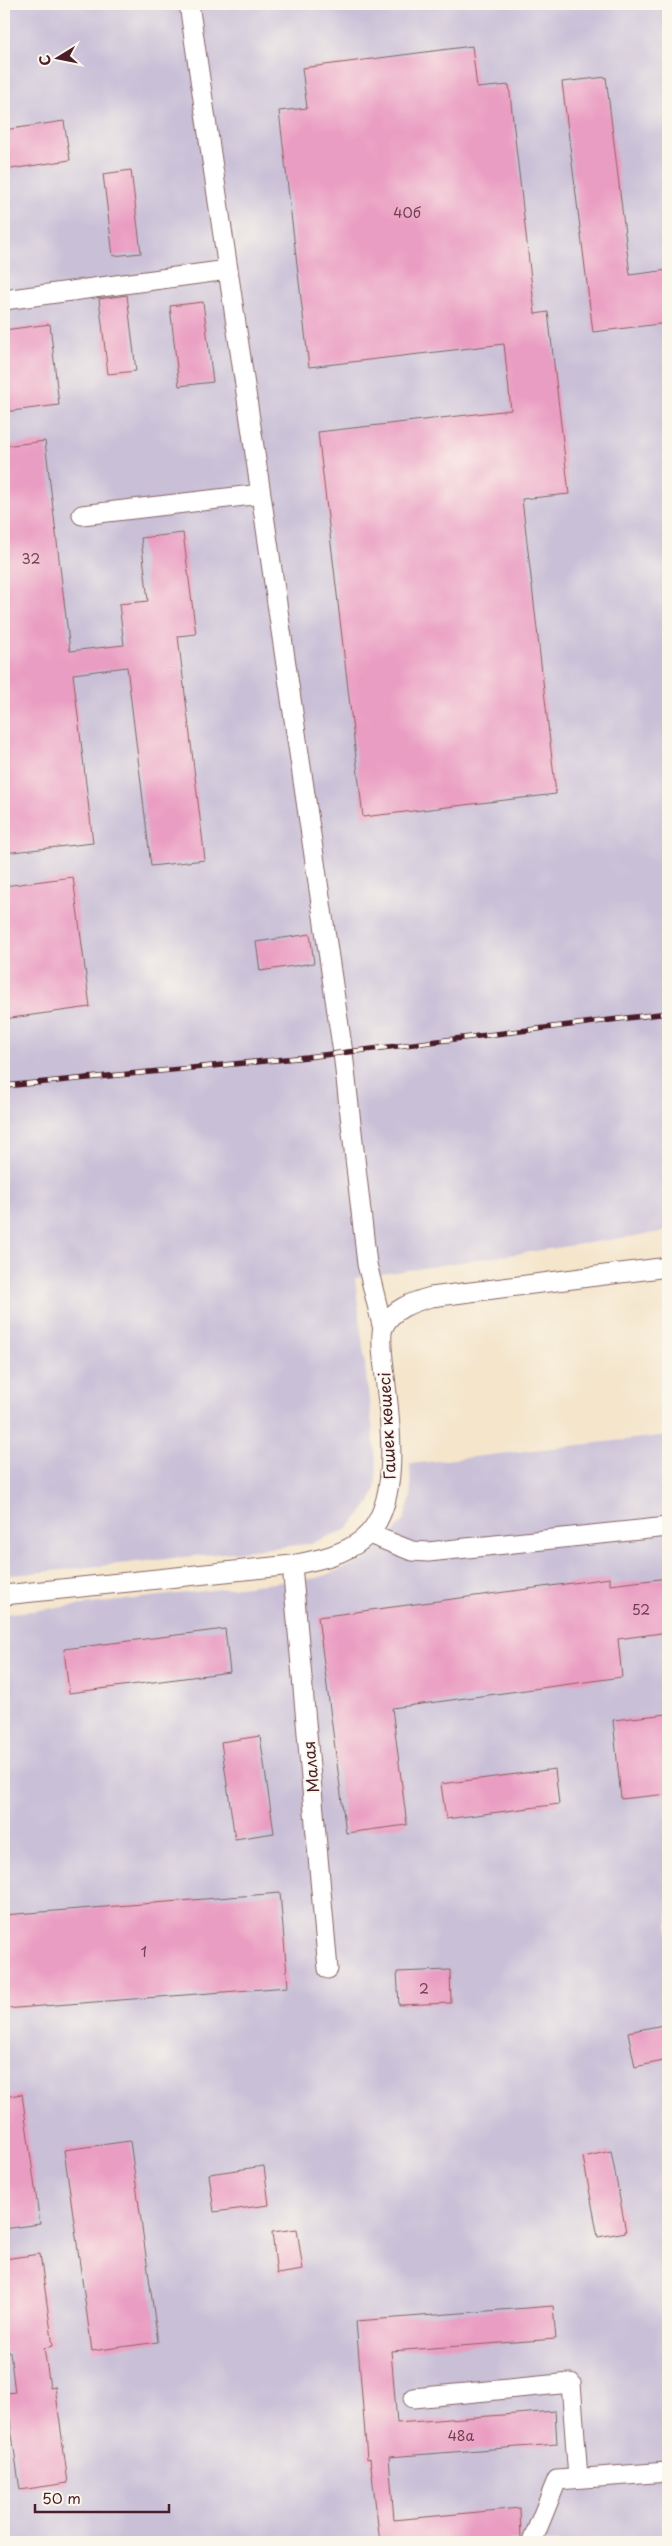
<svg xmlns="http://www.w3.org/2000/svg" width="672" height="2546" font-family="'Playpen Sans',sans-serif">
<rect width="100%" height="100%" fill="#fbf7ec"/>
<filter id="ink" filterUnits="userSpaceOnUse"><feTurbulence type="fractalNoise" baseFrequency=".02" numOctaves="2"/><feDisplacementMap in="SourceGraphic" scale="10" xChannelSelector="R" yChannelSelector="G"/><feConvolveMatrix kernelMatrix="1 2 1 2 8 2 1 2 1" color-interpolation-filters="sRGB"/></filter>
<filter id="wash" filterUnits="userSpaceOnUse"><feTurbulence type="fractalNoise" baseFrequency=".0096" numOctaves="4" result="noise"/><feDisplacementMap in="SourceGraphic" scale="20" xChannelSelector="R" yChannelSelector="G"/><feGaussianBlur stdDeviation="1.12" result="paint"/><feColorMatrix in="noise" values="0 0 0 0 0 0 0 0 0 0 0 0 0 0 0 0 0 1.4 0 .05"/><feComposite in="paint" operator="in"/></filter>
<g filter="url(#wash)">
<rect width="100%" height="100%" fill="#f4e5cb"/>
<path fill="#c9bfd7" d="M4,4H668V1231L355,1278L377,1468L375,1490L370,1503L348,1529L308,1544L4,1576Z
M668,1435V2542H4V1614L317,1578L363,1561L385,1543L403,1521L411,1497L410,1464Z"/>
<g id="blocks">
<path fill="#ea9dc2" d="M472,46L477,88L509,85L535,314L548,312L569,494L522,499L556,794L363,817L318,432L511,410L504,344L309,367L279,111L307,108L302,68Z
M606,77L630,275L668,270V323L593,332L562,82Z
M64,121L70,160L4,170V130Z
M131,170L141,253L113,256L103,174Z
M127,295L136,371L108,374L99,299Z
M203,302L213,382L179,386L170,306Z
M50,324L59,405L4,412V330Z
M45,441L70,651L124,645L119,604L148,601L141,538L183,533L196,634L178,636L205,860L151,866L127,667L73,674L93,843L4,853V446Z
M73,877L90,1007L4,1019V886Z
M310,934L314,963L260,971L256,942Z
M610,1578V1585L668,1578V1632L618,1639L622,1677L392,1708L407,1825L346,1833L318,1617Z
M225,1629L230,1672L69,1693L64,1649Z
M668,1714V1794L621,1799L613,1720Z
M260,1736L274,1833L235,1839L221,1742Z
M555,1769L559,1804L446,1819L441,1784Z
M280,1893L288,1987L4,2009V1915Z
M450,1970L451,2003L399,2005L397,1972Z
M668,2024V2060L635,2067L628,2032Z
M22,2094L40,2224L4,2229V2097Z
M130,2141L158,2342L92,2351L64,2150Z
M611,2151L626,2232L598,2237L583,2157Z
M264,2166L269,2205L214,2212L209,2174Z
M297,2229L303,2270L277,2274L272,2232Z
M40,2254L53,2346L44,2348L50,2387L55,2386L68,2483L20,2490L6,2393L15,2392L10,2352L5,2353L4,2346V2259Z
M553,2306L556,2339L391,2351L397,2423L555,2411L557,2444L389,2457L394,2520L520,2508L521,2541L380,2542L370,2458L367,2459L356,2321Z"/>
</g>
</g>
<g filter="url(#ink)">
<use href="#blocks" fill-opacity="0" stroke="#866463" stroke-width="1"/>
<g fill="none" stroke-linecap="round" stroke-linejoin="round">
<g stroke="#866463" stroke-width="21">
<path id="minor" d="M189,4L343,1053L367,1264L383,1329
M4,300L228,270
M82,515L261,494
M369,1534L412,1551L428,1552L668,1527
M292,1565L328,1969
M4,1595L292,1565C316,1560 344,1555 363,1539C408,1502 386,1400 382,1348C382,1342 381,1333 383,1328C391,1309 413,1302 431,1297L668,1267
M413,2398L571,2383L578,2478
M532,2542L557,2480L668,2472"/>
</g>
<use href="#minor" stroke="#fff" stroke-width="19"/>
<g stroke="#4a1f2b" stroke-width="5.5">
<path id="rail" d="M4,1086L307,1057L668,1013"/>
</g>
<use href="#rail" stroke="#fbf7ec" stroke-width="4" stroke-dasharray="11" stroke-linecap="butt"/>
</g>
</g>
<g text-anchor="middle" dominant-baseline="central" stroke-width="4" stroke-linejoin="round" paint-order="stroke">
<g font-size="14" fill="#723e51">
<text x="407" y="212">40б</text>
<text x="31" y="558">32</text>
<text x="641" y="1609">52</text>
<text x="144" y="1951">1</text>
<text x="424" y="1988">2</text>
<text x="461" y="2435">48а</text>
</g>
<g font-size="16" fill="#4a1f2b" stroke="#fbf7ec">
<text transform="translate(386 1426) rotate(-93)">Гашек көшесі</text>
<text transform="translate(310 1767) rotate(-95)">Малая</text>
</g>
</g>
<rect width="672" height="2546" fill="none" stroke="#fbf7ec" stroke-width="20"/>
<g transform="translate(58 58) rotate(260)" stroke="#fbf7ec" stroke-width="4" paint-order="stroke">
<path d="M0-4L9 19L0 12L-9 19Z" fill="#4a1f2b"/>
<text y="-8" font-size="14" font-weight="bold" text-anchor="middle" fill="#4a1f2b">С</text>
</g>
<path d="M35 2504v8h134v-8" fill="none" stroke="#4a1f2b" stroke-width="2.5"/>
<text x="42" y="2504" font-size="15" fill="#4a1f2b" stroke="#fbf7ec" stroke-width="4" paint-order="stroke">50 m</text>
</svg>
